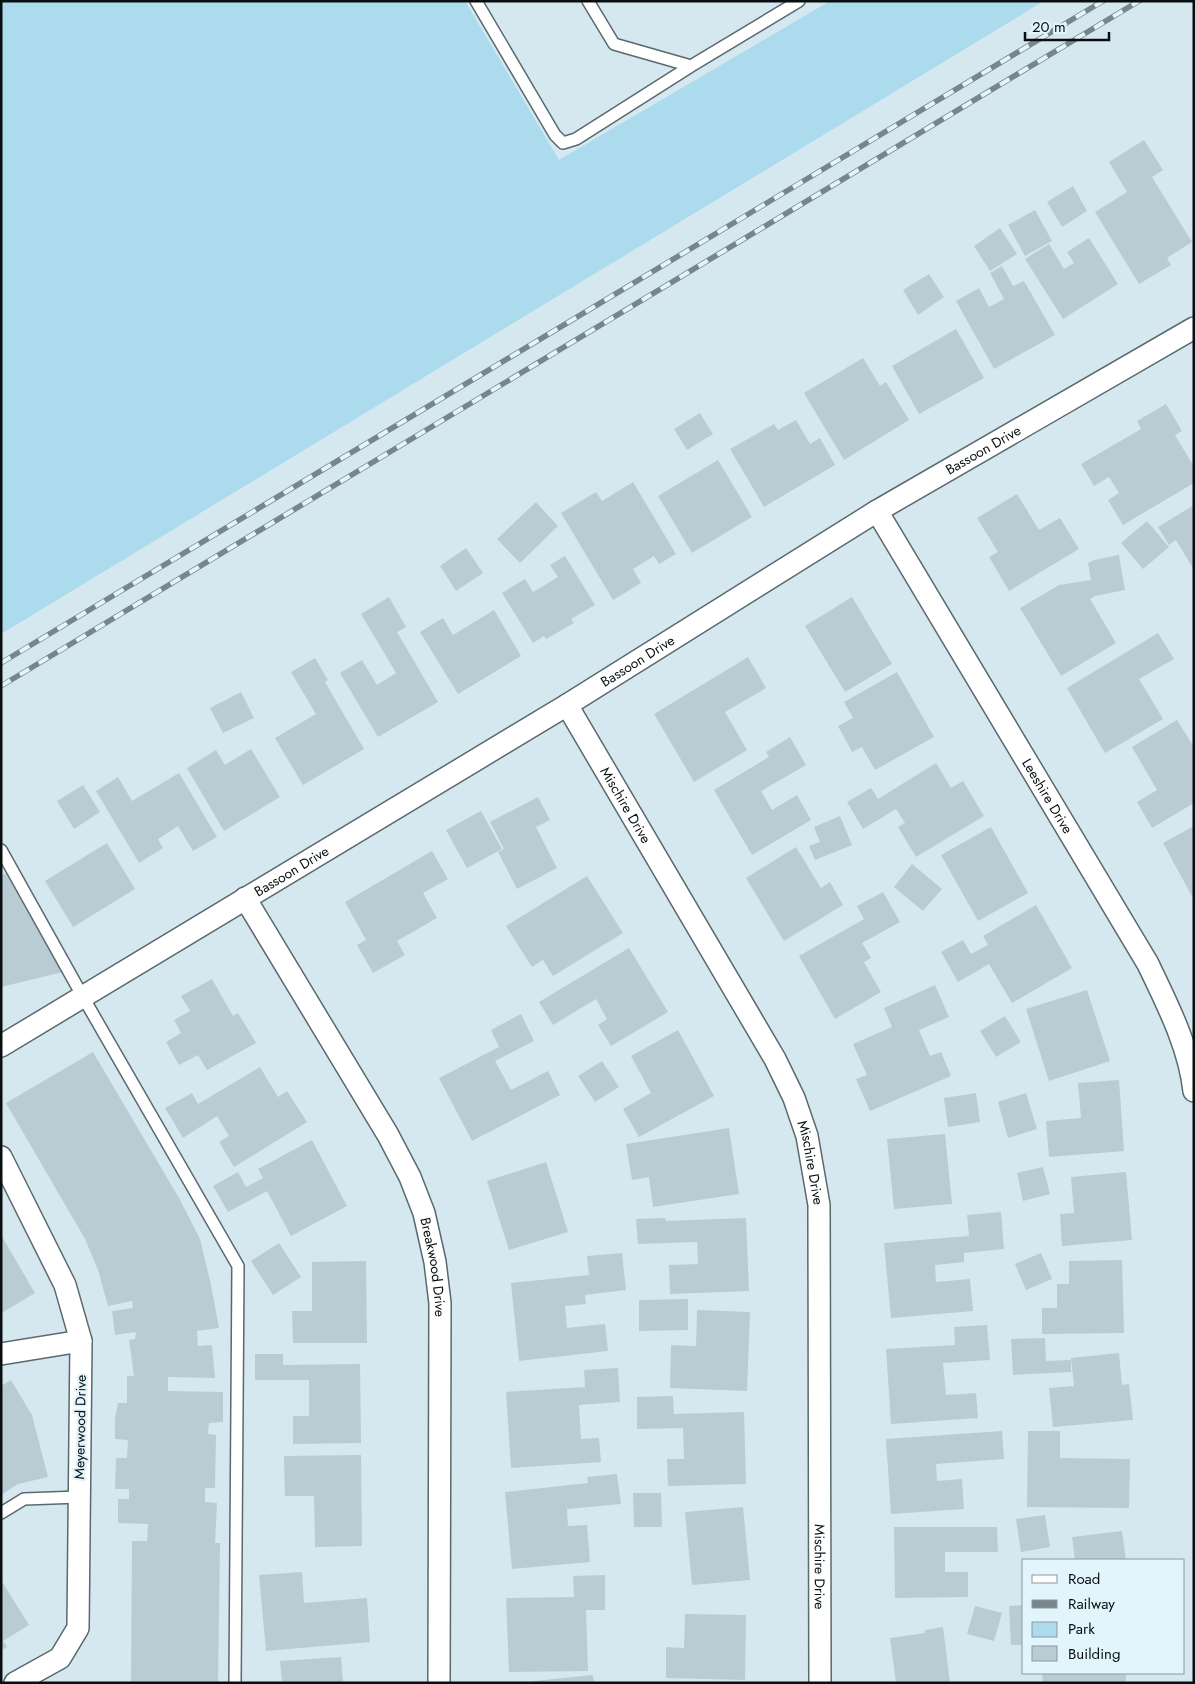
<svg xmlns="http://www.w3.org/2000/svg" width="1195" height="1684" font-family="Jost,sans-serif">
<rect width="100%" height="100%" fill="#d5e8ef"/>
<path fill="#abdbed" d="M1,1H465L559,160L830,1H1044L1,634Z"/>
<path fill="#baccd3" d="M1144,140L1163,170L1152,177L1192,242L1167,258L1171,265L1139,284L1095,212L1127,192L1109,162Z
M1073,186L1087,211L1062,227L1047,202Z
M1035,210L1052,241L1025,256L1008,225Z
M1000,228L1017,254L990,271L974,246Z
M1089,238L1118,284L1063,319L1025,259L1049,244L1064,269L1074,263L1067,252Z
M1002,266L1013,286L1024,281L1055,335L994,369L956,301L979,288L989,307L1004,299L990,273Z
M929,274L944,297L918,315L903,290Z
M956,329L984,378L919,414L892,366Z
M863,358L880,386L886,382L909,420L844,460L804,393Z
M1166,404L1182,431L1175,435L1194,467V483L1123,525L1108,500L1119,493L1109,477L1094,486L1081,464L1141,429L1137,421Z
M700,413L713,434L687,450L674,429Z
M796,420L810,444L820,438L835,465L764,507L730,449L774,424L778,430Z
M718,460L752,517L692,553L658,496Z
M633,482L676,554L659,564L654,556L633,569L641,583L613,600L561,513L596,492L602,501Z
M1017,494L1039,530L1060,518L1079,549L1009,591L989,557L998,552L977,518Z
M536,502L558,526L520,563L497,539Z
M1194,505V570L1176,540L1169,545L1158,527Z
M1147,521L1169,547L1143,569L1121,543Z
M466,548L483,573L456,591L440,566Z
M1119,555L1125,590L1095,596L1090,599L1116,643L1061,676L1020,608L1059,585L1091,580L1088,563L1094,560Z
M565,556L595,605L571,619L574,623L546,639L544,636L533,643L502,593L525,579L533,592L558,577L550,565Z
M389,597L406,627L397,632L438,702L378,737L340,673L362,660L377,685L396,673L361,614Z
M852,597L892,664L845,692L805,626Z
M494,610L521,656L458,694L420,632L443,618L453,635Z
M1158,633L1174,659L1139,679L1163,719L1105,753L1067,688Z
M748,657L766,688L725,712L747,750L694,782L654,714Z
M315,658L328,680L325,682L364,749L303,785L275,738L316,714L291,672Z
M897,672L934,737L875,770L862,747L852,752L838,726L853,718L844,702Z
M241,692L254,718L223,733L210,708Z
M1177,720L1194,747V803L1152,828L1137,802L1157,790L1132,747Z
M790,737L806,765L761,791L772,810L797,795L811,820L752,855L714,790L769,757L766,752Z
M251,749L280,797L224,831L187,768L216,750L225,765Z
M936,763L951,788L963,781L984,816L916,857L898,827L905,823L896,809L863,829L847,802L871,788L878,799Z
M179,773L217,837L193,851L178,826L158,839L163,848L139,863L96,791L118,777L132,801Z
M83,785L100,812L74,829L57,801Z
M538,797L550,820L536,827L557,868L517,889L498,852L504,849L490,822Z
M481,811L502,849L467,868L446,830Z
M840,816L852,845L815,860L809,846L820,842L814,827Z
M1194,826V900L1163,843Z
M991,827L1028,893L978,921L941,855Z
M107,843L135,889L73,927L45,881Z
M796,847L821,888L830,882L843,905L784,941L746,878Z
M432,851L448,879L423,893L437,918L397,941L405,955L373,973L357,945L366,940L345,902Z
M912,864L942,889L923,911L894,887Z
M8,872L63,972L1,987V876Z
M587,876L623,933L553,976L543,960L532,967L506,926Z
M883,892L900,922L862,943L871,958L864,962L881,992L835,1019L799,956L864,919L857,906Z
M1036,905L1072,968L1012,1003L989,964L958,982L941,952L963,940L971,954L988,945L983,936Z
M629,948L668,1012L611,1046L598,1025L607,1019L596,999L553,1025L539,1002Z
M212,979L233,1016L238,1013L256,1043L207,1070L198,1055L179,1065L166,1042L181,1033L174,1020L190,1011L181,996Z
M935,985L949,1017L919,1030L930,1056L941,1052L951,1076L870,1111L856,1079L867,1075L853,1044L892,1027L884,1008Z
M1087,990L1110,1061L1049,1081L1026,1009Z
M521,1014L534,1041L495,1061L511,1090L548,1071L560,1095L472,1141L439,1078L499,1047L491,1030Z
M1005,1016L1021,1042L996,1057L980,1031Z
M678,1030L714,1096L639,1137L623,1109L651,1093L631,1056Z
M93,1052L179,1198L200,1239L211,1285L219,1328L197,1331L198,1346L212,1345L215,1378L168,1377V1391L223,1392V1422L209,1423L208,1434L216,1435L215,1488H205V1502L217,1503L215,1543H220L218,1683H131L132,1541H147L148,1524L118,1523V1499H129V1489H115L116,1458H127L128,1440L115,1439V1418L118,1403H127V1376H134L129,1340L135,1339L136,1332L115,1335L112,1311L133,1308L132,1301L108,1306L98,1270L85,1239L6,1103Z
M602,1061L619,1087L595,1102L578,1076Z
M260,1067L278,1097L287,1091L307,1122L234,1167L219,1142L229,1136L217,1116L183,1138L165,1108L192,1093L198,1104Z
M1119,1080L1124,1151L1049,1157L1046,1121L1081,1118L1078,1083Z
M976,1093L980,1122L948,1127L944,1098Z
M1026,1093L1037,1129L1008,1138L998,1102Z
M729,1128L739,1194L653,1207L649,1177L632,1180L626,1144Z
M945,1134L952,1204L894,1209L887,1139Z
M312,1140L347,1206L291,1236L267,1191L228,1212L213,1186L238,1172L246,1187L263,1178L258,1169Z
M546,1162L568,1232L509,1250L487,1181Z
M1043,1167L1050,1194L1023,1201L1017,1173Z
M1126,1172L1132,1240L1062,1246L1060,1214L1074,1213L1071,1177Z
M1001,1212L1004,1249L964,1253V1262L935,1265L936,1282L970,1279L973,1311L891,1318L884,1243L969,1236L967,1215Z
M665,1218L666,1221L746,1218L749,1291L670,1294L669,1265L698,1264L697,1242L638,1244L636,1219Z
M1,1235L35,1293L3,1312L1,1309Z
M279,1243L301,1277L273,1295L251,1261Z
M622,1253L626,1290L585,1295L586,1304L565,1306L567,1328L605,1324L608,1351L519,1361L511,1283L589,1275L587,1256Z
M1041,1253L1052,1279L1026,1290L1015,1264Z
M1122,1260L1124,1333L1042,1334V1308H1057V1284H1069V1261Z
M366,1261L367,1343H293L292,1311H312V1262Z
M688,1299V1330L639,1331V1300Z
M697,1310L750,1312L747,1391L670,1388L671,1345L696,1346Z
M987,1325L990,1360L943,1363L946,1395L976,1393L978,1418L891,1424L886,1349L955,1345L954,1327Z
M1045,1338L1046,1361L1071,1360V1372L1013,1375L1011,1339Z
M1119,1353L1122,1385L1129,1384L1133,1420L1053,1427L1049,1388L1074,1386L1071,1358Z
M255,1354H283V1365L360,1364L361,1443L293,1444V1416H309V1380H255Z
M618,1368L620,1402L579,1405L581,1439L599,1438L601,1462L511,1468L506,1392L585,1387L584,1370Z
M11,1380L32,1415L48,1477L18,1484L1,1495V1386Z
M673,1396L674,1414L744,1412L746,1484L668,1486L667,1459H684L683,1428L637,1429V1397Z
M1002,1431L1004,1459L936,1464L937,1481L962,1479L964,1509L891,1514L886,1439Z
M1028,1431H1060V1458L1130,1459L1129,1508L1027,1507Z
M361,1455L362,1546L315,1547L314,1496H285L284,1456Z
M617,1474L621,1504L567,1509L568,1526L587,1525L590,1562L512,1569L505,1492L588,1483L587,1477Z
M633,1493H661L662,1527H634Z
M743,1507L750,1580L692,1585L685,1512Z
M1045,1515L1050,1547L1021,1552L1016,1519Z
M894,1527H997L998,1552H945V1572H968V1597L895,1598Z
M1122,1531L1126,1560H1075L1072,1537Z
M302,1572L304,1603L367,1598L370,1642L266,1651L259,1575Z
M605,1575V1610H586L588,1671L509,1672L506,1598L574,1597L573,1576Z
M1,1580L29,1625L3,1641L7,1647L1,1650Z
M1024,1605V1645H1011L1009,1606Z
M975,1606L1002,1613L994,1641L967,1634Z
M685,1614L746,1615L745,1680L666,1678V1647L684,1648Z
M943,1627L950,1683H896L890,1638L925,1633V1630Z
M341,1657L343,1683H282L280,1661Z
M1042,1673H1126V1683H1043Z
M593,1675L594,1683H534V1681Z"/>
<g fill="none" stroke-linecap="round" stroke-linejoin="round">
<g stroke="#59696f" stroke-width="14">
<path id="lane" d="M476,1L555,135L563,143L576,139L691,66
M588,1L614,44L691,66L799,1
M1,850L83,997L238,1266L235,1683
M1,1513L24,1499L79,1497"/>
</g>
<g stroke="#59696f" stroke-width="24">
<g id="street">
<path id="s1" d="M877,511L1148,964C1167,1004 1189,1046 1194,1091"/>
<path id="s2" d="M567,705L775,1059L794,1098L807,1136L819,1205L820,1683"/>
<path id="s3" d="M245,898L388,1135L410,1177L424,1213L435,1262L440,1303L439,1683"/>
<path id="s4" d="M1,1046L567,705L877,511L1194,328"/>
<path d="M1,1157L65,1285L81,1341L78,1628L60,1658L15,1683"/>
<path d="M1,1354L81,1341"/>
</g>
</g>
<use href="#lane" stroke="#fff" stroke-width="11"/>
<use href="#street" stroke="#fff" stroke-width="21"/>
<g stroke="#78858a" stroke-width="5.5">
<path id="rail" d="M1,663L1103,1
M1,686L1139,1"/>
</g>
<use href="#rail" stroke="#e2f5fc" stroke-width="4" stroke-dasharray="11" stroke-linecap="butt"/>
</g>
<g text-anchor="middle" dominant-baseline="central" stroke-width="4.5" stroke-linejoin="round" paint-order="stroke">
<g font-size="14" fill="#090f11" stroke="#e2f5fc">
<text stroke="none"><textPath href="#s4" startOffset="1149">Bassoon Drive</textPath></text>
<text stroke="none"><textPath href="#s4" startOffset="744">Bassoon Drive</textPath></text>
<text stroke="none"><textPath href="#s1" startOffset="332">Leeshire Drive</textPath></text>
<text stroke="none"><textPath href="#s2" startOffset="116">Mischire Drive</textPath></text>
<text stroke="none"><textPath href="#s4" startOffset="339">Bassoon Drive</textPath></text>
<text stroke="none"><textPath href="#s2" startOffset="521">Mischire Drive</textPath></text>
<text stroke="none"><textPath href="#s3" startOffset="418">Breakwood Drive</textPath></text>
<text transform="translate(80 1427) rotate(-89)">Meyerwood Drive</text>
<text stroke="none"><textPath href="#s2" startOffset="926">Mischire Drive</textPath></text>
</g>
</g>
<rect width="1195" height="1684" fill="none" stroke="#090f11" stroke-width="5"/>
<rect x="1022" y="1559" width="162" height="115" fill="#e2f5fc" stroke="#8b999e"/>
<rect x="1032" y="1575" width="25" height="8" fill="#ffffff" stroke="#8b999e"/>
<text x="1068" y="1584" font-size="15" fill="#090f11">Road</text>
<rect x="1032" y="1600" width="25" height="8" fill="#78858a" stroke="#8b999e"/>
<text x="1068" y="1609" font-size="15" fill="#090f11">Railway</text>
<rect x="1032" y="1622" width="25" height="15" fill="#abdbed" stroke="#8b999e"/>
<text x="1068" y="1634" font-size="15" fill="#090f11">Park</text>
<rect x="1032" y="1646" width="25" height="15" fill="#baccd3" stroke="#8b999e"/>
<text x="1068" y="1659" font-size="15" fill="#090f11">Building</text>
<path d="M1025 32v8h84v-8" fill="none" stroke="#090f11" stroke-width="2.5"/>
<text x="1032" y="32" font-size="15" fill="#090f11" stroke="#e2f5fc" stroke-width="4" paint-order="stroke">20 m</text>
</svg>
